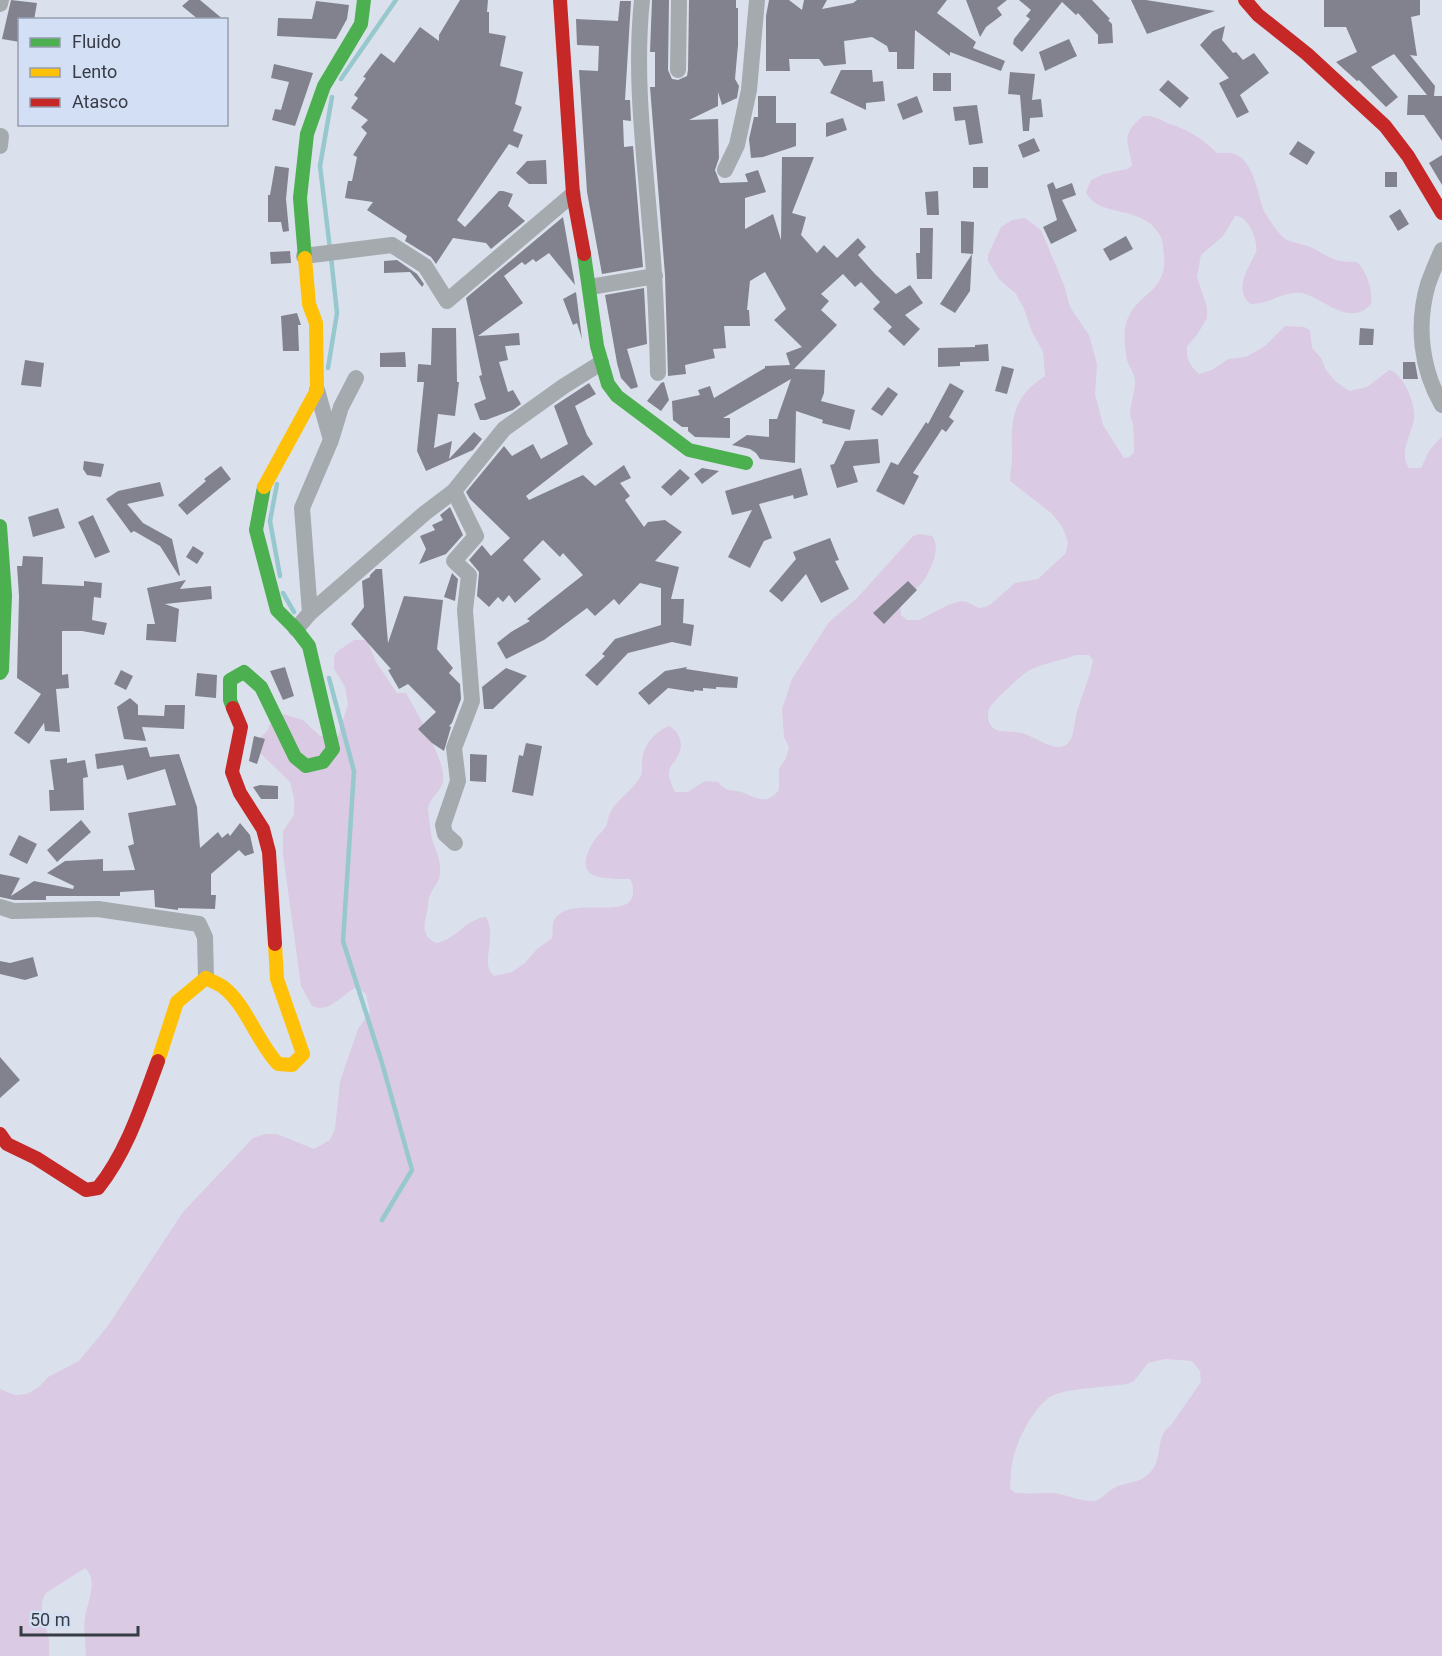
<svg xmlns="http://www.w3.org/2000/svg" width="1442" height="1656" font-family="Roboto,sans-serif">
<rect width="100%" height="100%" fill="#dbe1ec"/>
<path fill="#dacae3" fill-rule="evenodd" d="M1143,116C1158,115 1160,121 1173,125C1190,131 1204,140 1217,153C1222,153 1230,152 1235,154C1254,161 1258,196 1264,211C1267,217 1278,233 1283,237C1290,243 1301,243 1310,247C1331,257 1331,262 1357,262C1367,272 1373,290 1371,304C1349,329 1322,296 1301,293C1283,291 1268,305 1250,304C1233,288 1249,268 1256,252C1259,243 1248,214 1235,216L1223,236L1201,255L1197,277L1207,307V318L1197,335L1187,346C1186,359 1190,366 1199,374L1212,370L1228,359L1246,357L1265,346L1285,326L1304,327L1310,330L1312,348L1321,358L1326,370L1335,381L1349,391L1367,387L1389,370C1403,373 1416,404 1414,418C1412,434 1398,453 1409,468H1421L1429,451L1442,436V1656H86C86,1643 83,1631 85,1618C87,1602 99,1580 85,1568L46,1593C37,1605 45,1623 48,1636C50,1642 49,1650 49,1656H0V1389L15,1395L27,1394L39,1387L48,1377L79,1361L107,1327L183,1212L253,1138L265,1134H277L314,1149L330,1140L335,1129L340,1081L358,1029L370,1012L366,994L357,987C342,994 330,1014 312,1006L301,986L283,854V831L294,815V798L290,782L258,751V740L268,730L269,725L283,714L303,720L320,736H338L348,704L345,687L334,669V656L338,651L354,640H367L376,662L397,693H406C416,711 447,763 443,782C440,793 428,799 428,810C429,816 431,838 433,842C437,854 441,861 440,873C440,883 431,889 429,898C428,901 428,905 428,907C425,923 419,934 436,943C456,940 465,919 486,917C498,937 479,964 494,976L512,972L525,963L537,949L552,938C553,933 552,928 553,923C564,891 632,924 633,892C633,887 633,884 630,879C599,879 570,879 595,839C598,835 602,832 605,828C608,823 608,816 611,811C618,799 631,791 639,779C643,773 642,768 642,761C643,745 655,732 669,726C680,732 684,744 678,756C676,760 672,764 670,768C667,776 672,785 675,792H688L705,781L718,782C728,794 732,788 744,793C760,799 766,805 779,790V769L786,758L789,747L784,737L782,709L792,679L829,622L857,598L913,536L919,534L932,536C942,547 930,573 921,584C914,591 907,595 900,604L901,615L907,620H919L948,605L961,601L967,602L979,608L985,607L991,604L1015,583L1038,579L1066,553L1068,542L1062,526L1051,513L1010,481C1010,473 1012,465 1012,457C1011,421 1011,398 1045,376L1043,352L1032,332L1024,309L1016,294L999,279L988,261V255L1001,227L1012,220L1025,218L1041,230L1064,285L1070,307L1089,335L1097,364L1095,394L1103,425L1124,458L1129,457L1134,453C1134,444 1134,435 1133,426C1133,421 1130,418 1130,413C1131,402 1135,392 1135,381C1135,374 1129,367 1127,360C1125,349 1123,334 1126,324C1134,293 1168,294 1164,255C1163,249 1163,242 1161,237C1144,203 1098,219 1086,192L1091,180L1104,174L1127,169L1132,166C1129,140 1119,137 1143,116ZM1076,655H1089L1093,660C1089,683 1079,699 1075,721C1074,728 1073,738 1068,743C1058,755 1034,736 1022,733C1013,730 999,734 992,727C988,723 987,714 989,709C992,703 999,697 1004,692C1012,685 1019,677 1028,671C1042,663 1061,661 1076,655ZM1165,1359L1192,1361L1200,1371L1201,1382L1171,1425C1156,1435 1162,1454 1154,1467C1144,1483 1133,1481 1118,1486C1109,1489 1103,1499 1094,1501C1081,1502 1066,1494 1053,1493C1040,1493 1027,1494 1015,1493L1010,1488C1011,1480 1010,1472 1012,1464C1015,1444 1032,1409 1050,1397C1064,1388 1109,1387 1128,1384L1134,1381L1148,1363Z"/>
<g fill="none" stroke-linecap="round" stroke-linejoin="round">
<path stroke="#96c8cd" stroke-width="4.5" d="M341,79L396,0
M330,249L320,166L332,97
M328,368L337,313L331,257
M277,484L270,521L280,576
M283,593L294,612
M329,678L354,771L343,941L382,1063L412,1170L382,1220"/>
</g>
<path fill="#82828f" d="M11,0L37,3L34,20H20V42L2,39Z
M189,0H200L224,20H199L182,6Z
M460,0H488L487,12H489V33L506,36L500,66L523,72L515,104L522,107L513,131L523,135L518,148L509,144L457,220L465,227L499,191H503L513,194L508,206L525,221L491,249L486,243L453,238L436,264L431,257L405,241L407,236L367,210L373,202L345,198L348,181H352L357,157L353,155L367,133L361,127L368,120L351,108L358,98L354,95L366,78L363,77L381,53L394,63L420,27L439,41V35Z
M652,0H669L668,70L672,79L678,80L687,76L688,70L689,0H736V8H738V45L735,79L739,86L737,98L722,105L718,92V106L689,120L718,119L719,158L715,170L720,183L748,182L745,174L758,170L766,192L745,198V229L773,214L781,240L782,157H814L792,213L806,217L801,235L817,253L824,245L837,258L858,238L866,247L858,255L875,274L896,294L910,285L923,303L905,315L920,329L904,346L888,331L892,327L873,309L880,302L861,282L855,287L843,274L821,294L829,301L821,310L837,325L794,369L825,370L824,393L821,401L855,410L850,430L822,423L823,420L796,411L795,463L760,459L756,453L750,449L732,445L747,435L769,437V419H777L791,379L723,418H730V438L695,437L688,431V427H682L673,420L672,401L700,395L698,390L710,386L714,398L765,368V366L790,365L786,353L802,347L774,320L786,309L765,272L750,281L747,310H749L750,326H724L726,348L713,349L715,358L685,365L686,374L668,376L665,275L650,87H655V52H650Z
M769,0H789L802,10L804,0H827L822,9L853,3L857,0H947L937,13L976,42L973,48L1005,61L1001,71L950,52V56L915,30L914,69H897V52H889L887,46L872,37L844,41L846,64L824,66L819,59H789L790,71H766V16Z
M966,0H1007L997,8L1002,15L986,27L980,37Z
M1019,0H1092L1110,19L1108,20L1112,24L1113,43L1098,44V35L1078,13L1076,15L1062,2L1022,52L1013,44L1014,39L1030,19L1026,16L1031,10Z
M1131,0H1146L1215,11L1147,34Z
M1324,0H1420V15L1411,17L1417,56L1410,55L1435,86L1434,96H1442V141L1424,115H1407L1408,95H1427L1394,54L1371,67L1398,97L1386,107L1359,80L1357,81L1336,62L1357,52L1346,27H1324Z
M316,1L349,5L347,19L336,39L277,36L278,18L312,19Z
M620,1H631L625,100H630L631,121L623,120L624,147L633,146L643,267L602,274L587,192L579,70L598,71L599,46L577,45L576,19L618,21Z
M1225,26L1222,40L1233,53L1236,52L1243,60L1254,53L1269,73L1240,95L1249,112L1237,118L1219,83L1229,78L1200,45L1213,31Z
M1069,39L1077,56L1045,71L1039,52Z
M274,64L313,73L295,126L272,120L275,109L281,110L289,82L271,78Z
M841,70H872L873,82L883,81L885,101L866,103V110L830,93Z
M1010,72L1035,74L1032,100L1041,99L1043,117L1030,118L1029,131H1023L1020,95L1008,94Z
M933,73H951V91H933Z
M1168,80L1189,98L1180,108L1159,90Z
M758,96H776V123H796V146L763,157L751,158L749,139L754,117H758Z
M917,96L923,112L903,120L897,104Z
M977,105L983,143L969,145L965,120L955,121L953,107Z
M843,118L847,130L826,137V123Z
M1034,138L1040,151L1023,158L1018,145Z
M1298,141L1315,152L1307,165L1289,154Z
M1442,155V185L1429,163Z
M546,160L547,184H529L516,173L527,161Z
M275,166L289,168L286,199L289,231L283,232L281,222H268V195H270Z
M973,167H988V188H973Z
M1385,172H1397V187H1385Z
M1053,182L1056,189L1072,183L1076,195L1062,200L1077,231L1051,244L1043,227L1057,220L1047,185Z
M938,191L939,215H927L925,192Z
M1400,209L1409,224L1398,231L1389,216Z
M563,217L575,285L549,253L536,262L533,259L525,265L522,262L504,276L523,303L478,336L519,333L520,345L505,346L508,360L499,362L508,392L513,390L521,404L513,410L486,420H480L474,404L486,399L479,376L482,375L466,298Z
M961,221L974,222L973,254L961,253Z
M920,228H933L932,279H917L916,253H920Z
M1126,236L1133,249L1110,261L1103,249Z
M290,251L291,263L271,264L270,252Z
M972,254L970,291L955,313L940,304Z
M397,260L417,274L424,284L422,287L410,272L384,273V261Z
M644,288L647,344L627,349L638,387L631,389L621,378L617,363L605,295Z
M576,292L582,339L577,323L573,325L563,299Z
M297,313L301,325H298L299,351H283L281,316Z
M432,328H456L457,382H459L455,416L438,414L434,448L452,441L449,459L474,432L482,439L473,450L426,471L417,451L424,382H417L418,364L431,365Z
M1360,328L1374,329L1373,345H1359Z
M988,344L989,361L960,362V366L938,367V348L975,347V345Z
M405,352L406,367H380V353Z
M25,360L44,363L41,387L21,385Z
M1403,362H1415L1418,379H1403Z
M1002,366L1014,369L1007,394L995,391Z
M664,382L669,400L661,411L647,401L661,383Z
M589,383L596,394L575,406L587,435L593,444L526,496L529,500L583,475L595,486L624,465L631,478L620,483L630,496L625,500L644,527L648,522L665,520L682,532L655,561L679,567L671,599H684L683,623L694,625L691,646L672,642L628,653L597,686L585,675L605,656L602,654L615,639L661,625V588L640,583L619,605L614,599L595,616L587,608L544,640L506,659L497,643L511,632L530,621L527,619L583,575L563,553L560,557L543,540L523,560L541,579L515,603L509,595L503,602L498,597L489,607L477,596L479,572L469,560L482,545L491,556L510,538L470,499L466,492L504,446L512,456L533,444L541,459L568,444L554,406Z
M950,383L964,391L949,417L954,421L946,432L942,429L913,473L919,476L904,505L876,491L891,462L898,465L926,422L928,424Z
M888,387L898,394L882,416L871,409Z
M878,439L880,463L853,466L858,482L837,488L830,465L834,464L845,441Z
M84,461L104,464L101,477L87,475L83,469Z
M221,466L231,479L187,515L178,505L206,481L204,479Z
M702,468L719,471L702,484L694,474Z
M801,468L808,495L794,499L793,495L759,504L772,538L764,541L750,568L728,557L752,510L732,515L725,491Z
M680,469L690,478L671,496L661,487Z
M160,482L164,496L127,504L143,523L172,539L180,575L179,576L160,546L134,531L131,533L106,499L118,491Z
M450,507L463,535L446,554L419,564L426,549L420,536L435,530L432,525L443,520L440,515Z
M58,508L65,528L33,537L28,517Z
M93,515L110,552L95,558L78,522Z
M830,538L839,560L835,561L849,589L821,603L806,574L782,602L769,591L796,559L793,552Z
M193,546L204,553L197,564L186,557Z
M23,556L43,557L42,584L84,586V581L102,583L101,598L94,597L92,620L107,623L104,635L82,631H62V675L68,674L69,688L56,689L60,732L45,731L44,723L29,744L14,733L41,694L17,678L19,596L17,566H22Z
M376,569H382L388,643L404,596L443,600L437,649L453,668L449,673L460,684L461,699L452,723L449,726L451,727L444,751L432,743L418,729L436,712L408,684L399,689L388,670L391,669L351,624L364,607L362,581L370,577V575Z
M452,573L458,579L455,601L444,597Z
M186,580L180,589L211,586L212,599L165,604L179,609L176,642L146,640L147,624H155L147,588Z
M908,581L917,590L884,624L873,613Z
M285,667L294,696L283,700L270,671Z
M687,667L686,669L738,677L737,688L716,687V689L703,688V691L694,690V692L668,688L649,705L638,693L665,671Z
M506,668L527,676L493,709H484L482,687Z
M121,670L133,676L126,690L114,684Z
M197,673L217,675L216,698L195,696Z
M130,698L138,705V715L164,716L165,705H185L184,729L142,727L146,741L124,739L117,707Z
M254,736L265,739L257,764L249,761Z
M526,743L542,746L533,796L512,792L519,755L523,756Z
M147,747L150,757L179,754L197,807L200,848L218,832L222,838L228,833L230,836L240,823L250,835L254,853L245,856L239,850L211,874V895H216L215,909L178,908V910L155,907L154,890L120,892V896H46V900H14L0,897V874L20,878L11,896L34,881L73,889L74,886L47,873L65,861L103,859V871L135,870L128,846L134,844L128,813L176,805L165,769L127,780L123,765L97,769L95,754Z
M470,754L487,755L486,782L470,781Z
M67,758V763L85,760L88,777L83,778L84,810L50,811L49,790H54L50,760Z
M260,785L278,786V799H261L253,787Z
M81,820L91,832L57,862L47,850Z
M19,835L37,844L27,864L9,855Z
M33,957L38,976L25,980L0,974V961L10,963Z
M0,1057L20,1080L0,1098Z"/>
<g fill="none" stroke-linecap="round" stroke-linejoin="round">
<path stroke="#a5aaaf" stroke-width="16" d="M642,0C634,75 644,150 650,225C655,274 657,323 658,373
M0,4L1,0
M678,70L679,0
M0,146L1,136
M725,170L737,145L749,90L757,0
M1442,250C1437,261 1432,273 1428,284C1416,325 1421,369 1442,405
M304,256L392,245L425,266L447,301L573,194
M590,287L655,276
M317,390L331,440
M454,491L476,536L454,561L469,575L465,610L472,701L454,748L458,781L443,825L445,834L455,843
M310,613L302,508L331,440L341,407L356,378
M296,629L310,613L425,513L454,491L504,429L564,386L601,363
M0,907L13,911L98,909L199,924L205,937L206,978"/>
<path stroke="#4caf50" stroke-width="14" d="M584,254L597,346L608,384L617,396L689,450L746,463
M305,258L300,198L307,134L324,86L361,24L364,0
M0,526L5,595L2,670L0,673
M233,708L230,700V680L244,672L261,687L295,757L306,766L323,762L333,749L309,646L296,629L277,610L256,530L264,487"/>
<path stroke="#ffc107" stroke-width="14" d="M264,487L317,390L316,323L309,304L305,258
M158,1061L177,1002L206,978C211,981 218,983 223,987C246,1004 257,1042 278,1064L292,1065L303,1054L277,979L275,944"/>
<path stroke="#c62828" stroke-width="14" d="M560,0L573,194L584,254
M1245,0L1258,15L1307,54L1385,126L1408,156L1442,213
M233,708L241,727L232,772L240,793L263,829L269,852L275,944
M0,1134L7,1144L36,1158L86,1190L98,1188C127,1152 142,1104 158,1061"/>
</g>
<rect x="18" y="18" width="210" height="108" fill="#d3dff4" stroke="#959eae" stroke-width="1.5"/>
<rect x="30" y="38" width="30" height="9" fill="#4caf50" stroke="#959eae" stroke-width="1.5"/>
<text x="72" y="48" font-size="18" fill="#373c44">Fluido</text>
<rect x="30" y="68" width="30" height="9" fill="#ffc107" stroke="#959eae" stroke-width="1.5"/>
<text x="72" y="78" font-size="18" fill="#373c44">Lento</text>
<rect x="30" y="98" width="30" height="9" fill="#c62828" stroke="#959eae" stroke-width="1.5"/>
<text x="72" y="108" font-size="18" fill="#373c44">Atasco</text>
<path d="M21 1626v9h117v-9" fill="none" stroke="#373c44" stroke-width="3"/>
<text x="30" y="1626" font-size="18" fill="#373c44" stroke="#d3dff4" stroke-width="4.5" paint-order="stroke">50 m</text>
</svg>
